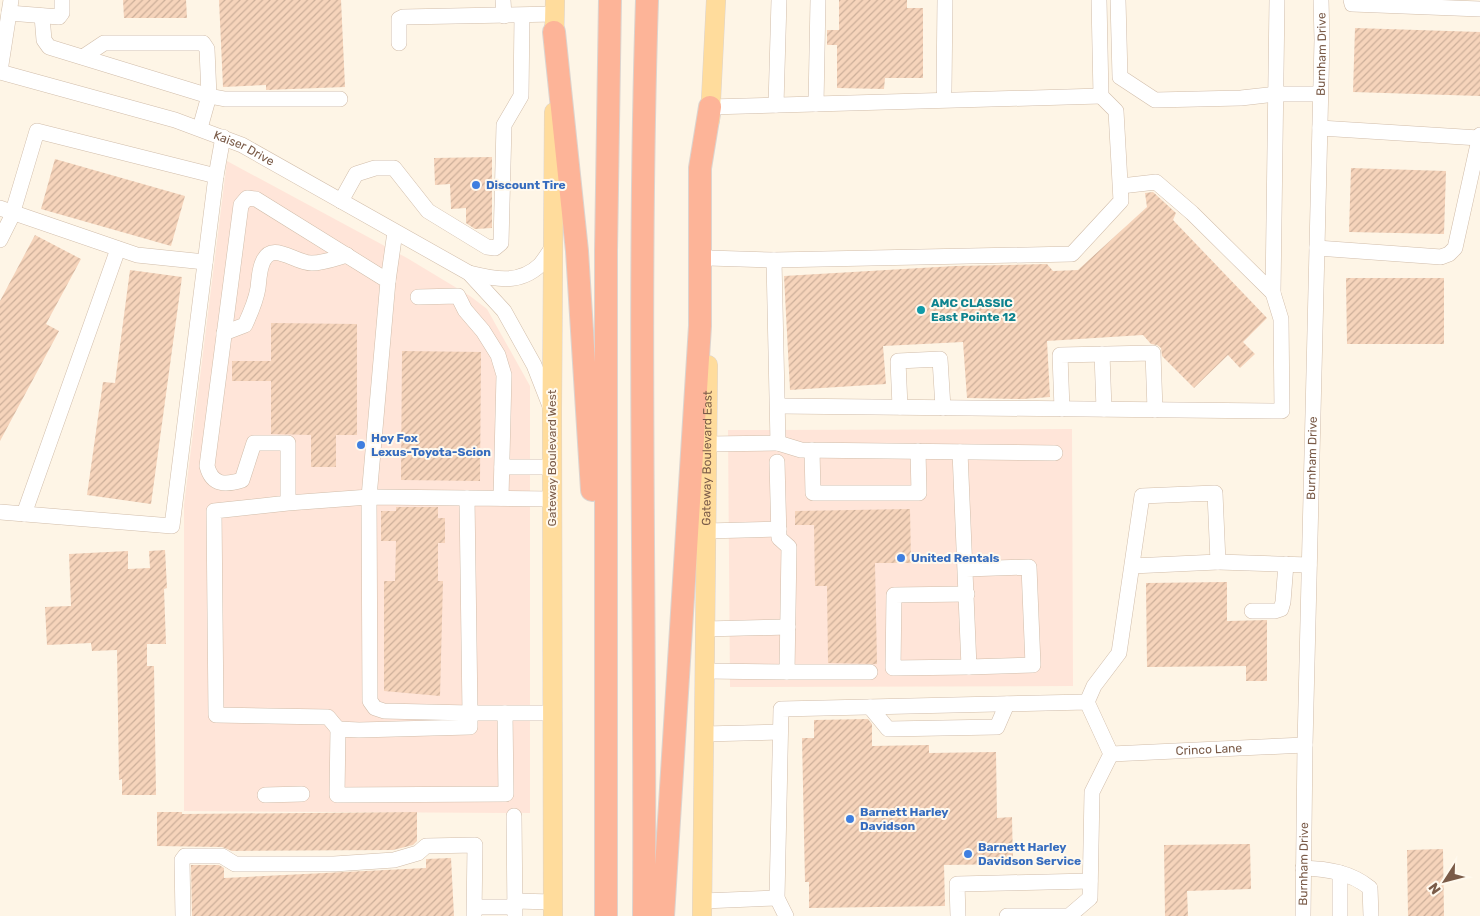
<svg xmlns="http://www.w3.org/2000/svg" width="1480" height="916" font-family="Rubik,sans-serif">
<defs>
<pattern id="building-hatch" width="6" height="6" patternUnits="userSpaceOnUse" patternTransform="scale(1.25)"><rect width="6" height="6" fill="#f6d4bb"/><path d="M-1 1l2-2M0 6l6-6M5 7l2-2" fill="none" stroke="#ccaf9a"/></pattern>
</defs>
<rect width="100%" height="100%" fill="#fef5e6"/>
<path fill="#ffe5d9" d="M227,161L407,258L470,296L487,309L530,386V813L184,811V505Z
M1072,429L1073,686L730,687L728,430Z"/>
<path fill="url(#building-hatch)" d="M123,0H186L187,18H124Z
M219,0H341L345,87L266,90V85L223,87Z
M839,0H907V8H923V78H885L884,89L837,88V45H827V30H839Z
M1355,28L1480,32V96L1353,92Z
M492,157V228L475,229L466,223V208L451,209L450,184L435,185L434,158Z
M55,159L185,196L171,246L41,209Z
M1351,168L1446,171L1444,234L1349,232Z
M1153,192L1176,213L1173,220L1267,318L1243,342L1255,354L1240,368L1228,355L1194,388L1162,356L1161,348L1157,345L1151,344L1143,335L1047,341L1050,397L1023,399L967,398L963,342L883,346L886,384L790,390L784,276L955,266L1047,264L1053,271L1078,270L1147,207L1145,193Z
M35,235L81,259L46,324L59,331L0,441V301Z
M130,270L182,277L151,504L87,495L103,382L115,383Z
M1346,278H1444V344H1347Z
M271,323L357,324V435H336V467H311V435L271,434V381H232V361H271Z
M402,351L481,352L480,481L401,480Z
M396,507H438V518H445V543H438V581H443L440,696L384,691V581H395L396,541H381V511H396Z
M910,509L911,563H875L877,664L828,663L827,586H815L814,525H795V511Z
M165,550L167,588L164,589L166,644H147V666H154L156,795H122V779L119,780L117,650L92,651L91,643L47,645L45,607L71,606L69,554L128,551V569L150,568L149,551Z
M1227,582V621L1267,620V681H1246V666L1147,667L1146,583Z
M868,719L872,724V746L929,745V753L996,752L997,818L1012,817L1013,864L944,865L945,906L809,908V882H805L802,738H814V720Z
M157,812H182V814L417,812V841L413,845L393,850L232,851L222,847L157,846Z
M1250,844L1251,889L1187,891L1188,916H1165L1164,845Z
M1443,849L1444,916H1408L1407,850Z
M451,858L454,916H192L191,865H219L224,868V878L426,868V859Z"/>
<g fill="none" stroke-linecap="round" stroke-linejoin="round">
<g stroke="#d1bdaa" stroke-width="16">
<g id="minor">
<path d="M503,0L504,16"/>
<path d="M1118,0L1120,77L1155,100L1241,98L1276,94H1320"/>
<path d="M1351,0L1352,4L1480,9"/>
<path d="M9,13L59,17L62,13V0"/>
<path d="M42,16L44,40L49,47L209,96L225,99H340"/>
<path d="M399,43V19L403,17L554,14"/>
<path d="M83,57L104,43H203L207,49L209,96L200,128"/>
<path d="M0,71L11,0"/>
<path id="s1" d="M0,72L175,120L242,145L469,273L504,311L534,365L550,406"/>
<path d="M944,90L945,0"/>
<path d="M816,104L818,0"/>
<path d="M776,105L779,0"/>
<path d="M710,107L1101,96"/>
<path d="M1320,128L1479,138"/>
<path d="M1121,186L1156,182L1192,213L1273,293L1277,0"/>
<path d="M341,201L356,174L375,168H394L428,211L487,247L495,248L501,243L504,125L521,96L522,16"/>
<path d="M0,208L137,255L205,262"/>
<path d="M0,240L11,218L37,131L216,176"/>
<path d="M1317,248L1441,257L1449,254L1455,248L1480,135"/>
<path d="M708,258L774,260L1072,254L1121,201L1116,111L1101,96L1099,0"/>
<path d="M469,273C494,279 519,285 540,265C545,259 549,252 554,245"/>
<path d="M388,281L395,232"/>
<path d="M418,297L458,296L465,310L483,331L498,355L504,375L501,498"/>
<path d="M224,333L245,325C251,312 256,301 258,288C259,280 259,272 262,264C271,238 295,264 312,263C324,263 336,258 347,255"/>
<path d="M1102,354L1104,409"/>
<path d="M778,406L1282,411L1281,319L1273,293"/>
<path d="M900,407L898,361L940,359L943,408"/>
<path d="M1062,409L1060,355L1153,353L1155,410"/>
<path d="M778,443L801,450L1055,453"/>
<path d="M707,444L778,443L774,260"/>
<path d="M812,450L813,493H919L918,451"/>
<path d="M960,452L969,667L1033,665L1029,567L966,569"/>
<path d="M777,462L779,538L789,547L787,672H870"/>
<path d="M502,467H552"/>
<path d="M467,498L369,497L370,701L375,708L384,711L470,713V727L359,730L338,729L337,795L506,794L505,713"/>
<path d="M552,499L467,498L470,713H552"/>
<path d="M288,503L369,497L388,281L256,199L247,198L241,205L207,466C212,486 226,485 242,480L254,443H288V503L214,511L216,715L328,717L338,729"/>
<path d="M0,512L172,526L216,176L223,137"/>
<path d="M24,514L118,249"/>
<path d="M706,531L779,529"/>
<path d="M1218,562L1309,565"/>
<path d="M967,594L894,595L893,668L969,667"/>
<path d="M1252,611H1275L1281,609L1283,602L1286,564"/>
<path d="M705,629L788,627"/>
<path d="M705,671L787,672"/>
<path d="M1087,702L1094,686L1119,653L1142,496L1215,493L1218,562L1132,566"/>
<path d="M870,707L888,729L997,727L1007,704"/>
<path d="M704,734L780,732"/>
<path id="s2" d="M1111,754L1305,745"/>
<path d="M265,795L302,794"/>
<path d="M514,816L515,916"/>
<path d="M1303,868C1328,869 1350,872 1370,888L1371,916"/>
<path d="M1340,873V916"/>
<path d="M515,901L553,902"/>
<path d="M703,901L777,898"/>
<path d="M475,907H515"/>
<path d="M183,916L182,860L185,856H222L235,864H334L394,860L418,853L426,846L475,845L474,916"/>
<path d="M786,916L777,898L781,709L1087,702L1111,754L1092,792L1090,898L1069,916H1007"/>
<path d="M958,916L957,884L1090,881"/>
<path id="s3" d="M1303,916L1305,745L1322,40L1321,0"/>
</g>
</g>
<g stroke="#dcd4cf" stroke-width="20">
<g id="major">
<path d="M554,47L555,0"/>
<path d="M710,120L716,0"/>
<path d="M553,916L552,410L554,112"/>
<path id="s4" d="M702,916L708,365"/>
</g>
</g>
<g stroke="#dcd4cf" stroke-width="24">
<path id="highway" d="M554,32L577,251L592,490
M606,916V251L610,0
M644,916C646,611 637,305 647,0
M663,916L700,326V168L710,107"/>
</g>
<use href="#minor" stroke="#fff" stroke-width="15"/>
<use href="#major" stroke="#ffdc9c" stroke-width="19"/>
<use href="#highway" stroke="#fdb498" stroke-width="22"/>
</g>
<g fill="#3f7fe0" stroke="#fff9ee" stroke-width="2">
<circle cx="476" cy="185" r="5"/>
<circle cx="361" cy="445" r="5"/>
<circle cx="901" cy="558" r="5"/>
<circle cx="850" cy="819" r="5"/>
<circle cx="968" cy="854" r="5"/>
</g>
<circle fill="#0f9aa8" stroke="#fff9ee" stroke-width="2" cx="921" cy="310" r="5"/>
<g text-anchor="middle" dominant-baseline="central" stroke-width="4" stroke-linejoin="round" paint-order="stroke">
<g font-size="12" fill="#7a5b48" stroke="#fff9ee">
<text stroke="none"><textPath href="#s3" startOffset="862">Burnham Drive</textPath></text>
<text stroke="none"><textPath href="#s1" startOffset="256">Kaiser Drive</textPath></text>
<text transform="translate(552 458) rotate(-90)">Gateway Boulevard West</text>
<text stroke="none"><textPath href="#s4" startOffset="458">Gateway Boulevard East</textPath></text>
<text stroke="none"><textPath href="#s3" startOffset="458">Burnham Drive</textPath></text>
<text stroke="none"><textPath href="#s2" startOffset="98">Crinco Lane</textPath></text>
<text stroke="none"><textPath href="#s3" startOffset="52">Burnham Drive</textPath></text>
</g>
<g font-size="12" font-weight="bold" fill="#366cbe" stroke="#fff9ee" text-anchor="start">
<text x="486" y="185">Discount Tire</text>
<text x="371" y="438">Hoy Fox<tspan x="371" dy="14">Lexus-Toyota-Scion</tspan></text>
<text x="911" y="558">United Rentals</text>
<text x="860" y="812">Barnett Harley<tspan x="860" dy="14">Davidson</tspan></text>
<text x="978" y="847">Barnett Harley<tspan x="978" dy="14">Davidson Service</tspan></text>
</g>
<g font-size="12" font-weight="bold" fill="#0d838f" stroke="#fff9ee" text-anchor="start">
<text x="931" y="303">AMC CLASSIC<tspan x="931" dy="14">East Pointe 12</tspan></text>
</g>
</g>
<g transform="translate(1445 881) rotate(234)" stroke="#fff9ee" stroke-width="4" paint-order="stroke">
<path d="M0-4L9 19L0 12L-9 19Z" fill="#7a5b48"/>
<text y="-8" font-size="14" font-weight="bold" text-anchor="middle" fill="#7a5b48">N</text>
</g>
</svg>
